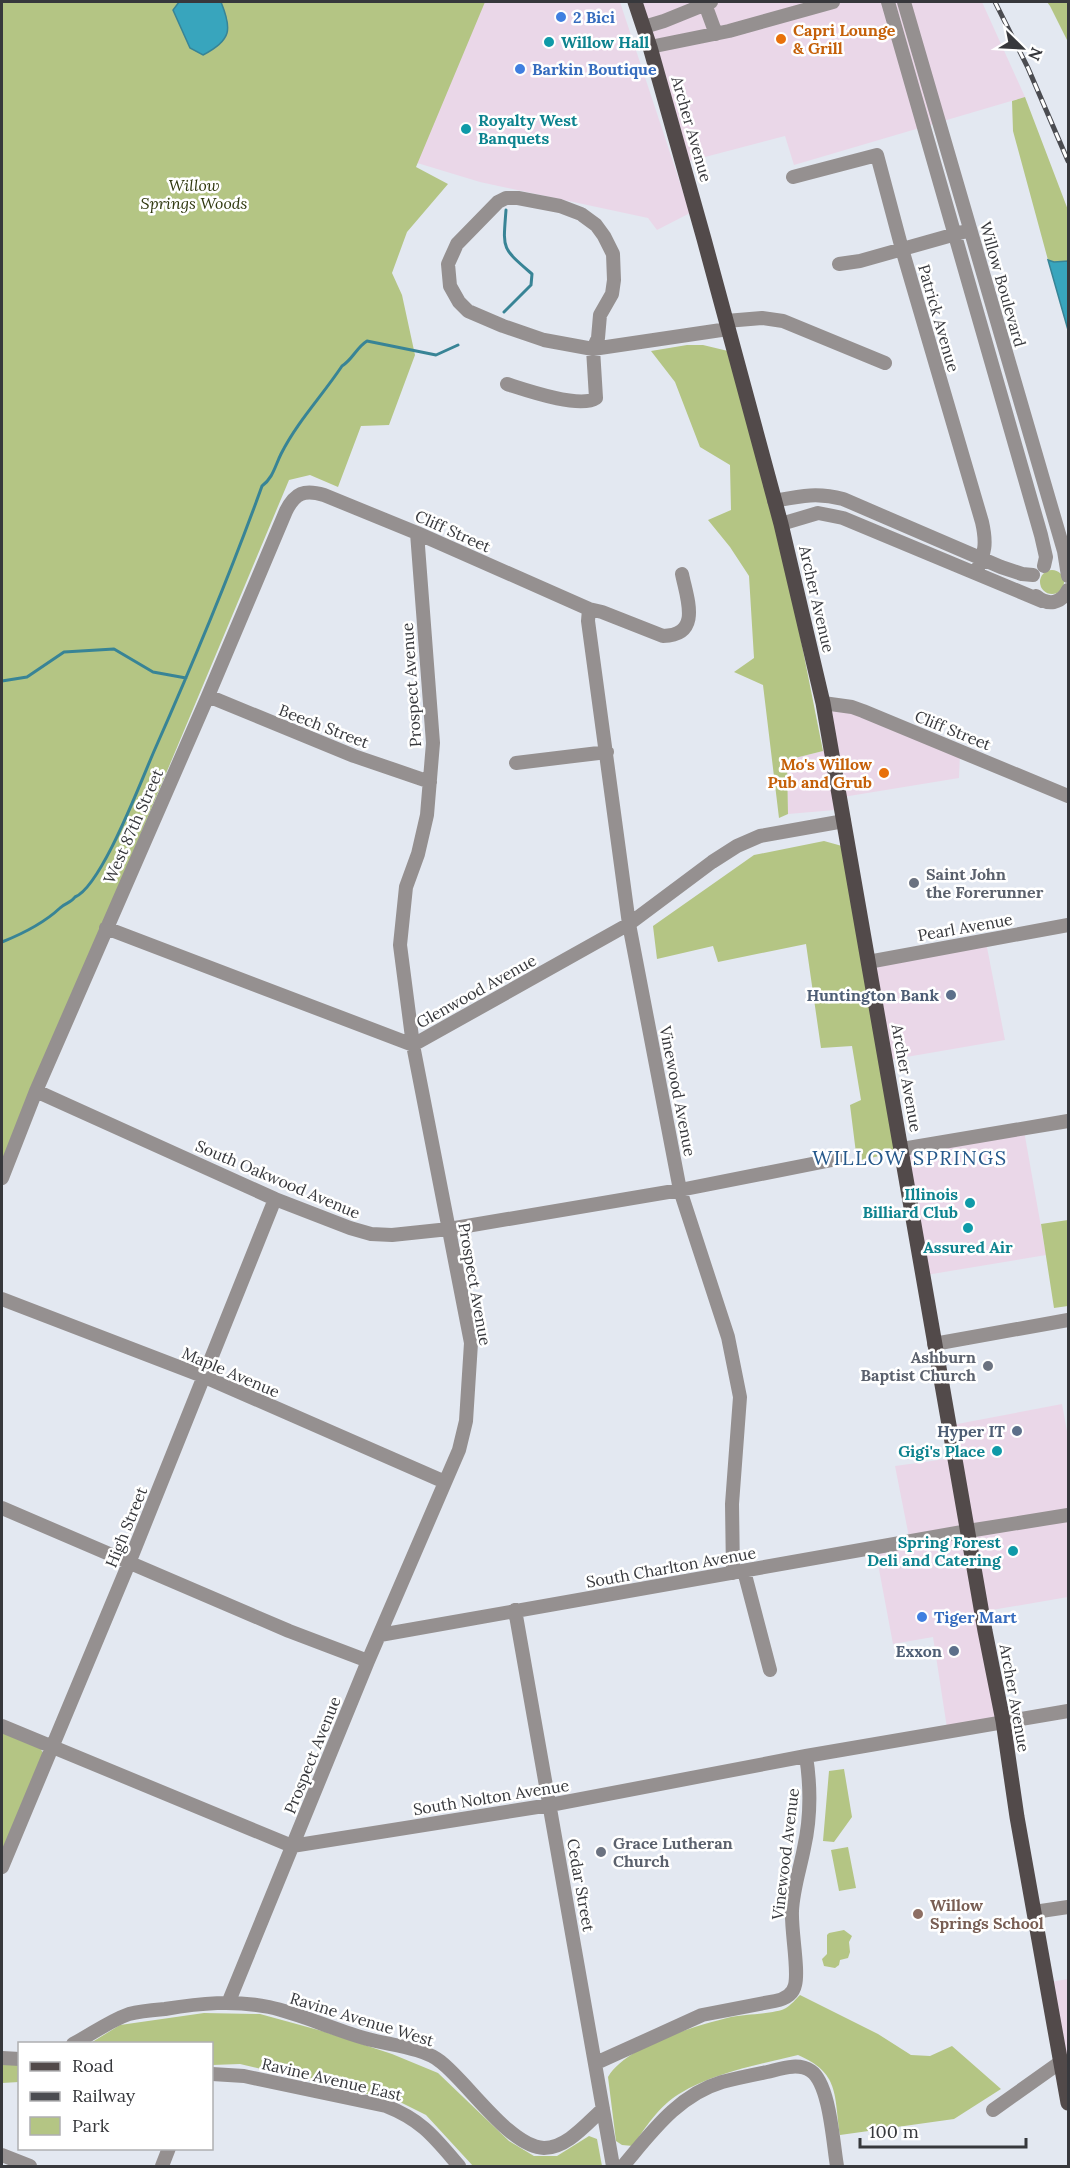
<svg xmlns="http://www.w3.org/2000/svg" width="1070" height="2168" font-family="Lora,serif">
<rect width="100%" height="100%" fill="#e3e8f1"/>
<path fill="#ead7e8" d="M478,2H620L690,213L657,230L648,218L480,182L414,162Z
M641,2H982L1025,97L794,165L785,136L686,162Z
M826,698L960,753L959,778L843,797L835,810L788,814L787,760L823,751Z
M985,937L1005,1040L889,1060L872,958Z
M1023,1125L1046,1255L926,1275L904,1146Z
M1062,1404L1068,1437V1597L986,1611L952,1425Z
M953,1458L1000,1719L947,1728L933,1637L893,1644L875,1548L910,1542L895,1466Z
M1068,1979V2089L1050,1982Z"/>
<path fill="#b4c584" d="M2,2H485L416,167L448,184L407,232L392,273L402,295L415,355L389,425L361,426L338,487L310,475L289,480L2,1165Z
M1047,2H1068V42L1050,6Z
M1025,97L1068,210V261L1054,262L1048,260L1013,131L1012,101Z
M687,345H703L728,351L785,560L823,751L787,760L788,814L779,818L763,685L734,672L754,658L749,576L730,547L708,520L731,510L730,465L700,447L675,382L651,351Z
M1040 582a12 12 0 1 1 24 0a12 12 0 1 1-24 0Z
M824,841L842,846L897,1152L857,1161L850,1105L861,1100L852,1046L821,1048L806,944L718,962L713,946L657,959L653,926L754,855Z
M1068,1220V1306L1054,1308L1041,1224Z
M2,1730L39,1746L43,1753L2,1852Z
M844,1769L852,1817L834,1842L823,1841L829,1771Z
M848,1847L856,1888L839,1891L831,1850Z
M844,1930L852,1936L849,1942L850,1952L848,1958L840,1960L839,1965L835,1968L824,1966L822,1959L827,1954V1935L829,1933Z
M800,1995L878,2034L911,2055L930,2056L952,2046L1001,2089L954,2119L840,2135C834,2095 840,2073 798,2055C758,2065 715,2072 679,2094C660,2105 644,2129 633,2146L622,2145L616,2141L608,2077C627,2045 695,2026 731,2017C745,2014 776,2014 786,2008C791,2005 796,1999 800,1995Z
M204,2013L260,2014L322,2031L392,2054L438,2073L509,2141L534,2156H557L589,2136L597,2139L602,2166H473L426,2115L400,2102L240,2064L212,2065V2044H89L120,2025Z
M2,2064L19,2065V2082L2,2083Z"/>
<path fill="#38a5bd" stroke="#388496" stroke-width="1.5" d="M179,2H221C232,29 232,40 203,55L190,48L173,10Z
M1048,260L1054,262L1068,261V330Z"/>
<g fill="none" stroke-linecap="round" stroke-linejoin="round">
<path stroke="#388496" stroke-width="3" d="M504,312L531,285L532,274C501,247 503,250 506,210
M2,681L27,677L64,652L114,649L153,672L186,678
M2,942C22,934 44,923 60,908C65,903 71,903 75,897C102,886 142,778 155,749C193,663 230,575 262,486C273,478 275,466 281,454C297,422 322,396 342,366C353,359 356,348 367,341L436,355L458,345"/>
<path stroke="#959090" stroke-width="14" d="M888,2L1041,535L1046,557L1044,566
M904,2L1064,551L1068,576
M705,4L716,34
M644,27L664,21L711,2
M650,47L729,31L833,2
M793,177L877,155L902,249L982,522C987,544 985,552 976,573
M839,264L860,261L963,232
M726,321L762,318L783,321L885,363
M507,384C526,390 580,409 596,398L593,349L598,338L600,315L612,294L614,280L613,254L604,236L596,225L581,214L560,206L518,198H506L498,202L457,244L448,264L450,286L459,302L468,311L503,326L544,340L593,349L728,329
M774,501C800,496 817,492 843,499L1001,567L1022,574L1033,575
M781,524L818,513L843,518L1042,601
M1036,596C1048,606 1061,604 1068,590
M589,609L588,621L629,924L680,1190L728,1337L740,1397L732,1504L733,1573
M208,696L354,756L430,782
M823,703L852,707L863,711L1068,796
M516,763L607,752
M106,928L413,1045L629,924L712,862L737,846L760,836L844,821
M868,962L1068,925
M36,1091L275,1199L350,1228L371,1234L392,1235L449,1229L680,1190L837,1159
M902,1149L1068,1121
M2,1178L36,1091L208,696L286,511C295,493 304,489 324,495L417,533L589,609L602,612L663,636C702,635 687,599 682,574
M2,1299L205,1377L445,1482
M934,1344L1068,1320
M2,1508L289,1631L368,1661
M744,1571L770,1670
M515,1610L613,2166
M380,1635L968,1531L1068,1515
M2,1726L292,1846L550,1805L806,1756L1068,1711
M2,1867L129,1563L275,1199
M1034,1912L1068,1907
M229,2001L368,1661L459,1450L466,1421L471,1343L413,1045L400,945L406,887L418,854L427,815L433,743L417,533
M73,2044C92,2034 109,2021 129,2014C141,2011 154,2010 165,2009C201,2003 233,2000 269,2007C301,2014 332,2029 364,2038C387,2045 423,2047 441,2062C468,2083 510,2147 544,2148C567,2148 587,2123 603,2109
M2,2058L20,2059
M596,2063L702,2015L775,2001C785,1999 793,1995 795,1985C799,1970 791,1931 792,1911C793,1889 800,1869 804,1848C811,1817 811,1788 806,1756
M212,2074L244,2076L386,2106C422,2120 435,2138 459,2166
M993,2110L1062,2061
M2,2155L30,2166
M162,2166L169,2148
M623,2166C651,2133 678,2095 722,2082C737,2078 752,2075 767,2072C780,2069 798,2062 811,2071C830,2084 833,2144 837,2166"/>
<path stroke="#524a4a" stroke-width="15" d="M635,2L650,47L704,239L781,524L823,703L985,1631L1003,1721L1017,1817L1068,2103"/>
<g stroke="#4b4c51" stroke-width="5">
<path id="rail" d="M995,2L1028,68L1068,161"/>
</g>
<use href="#rail" stroke="#fff" stroke-width="3" stroke-dasharray="9" stroke-linecap="butt"/>
</g>
<g fill="#3f7fe0" stroke="#fff" stroke-width="2">
<circle cx="561" cy="17" r="6"/>
<circle cx="520" cy="69" r="6"/>
<circle cx="922" cy="1617" r="6"/>
</g>
<g fill="#e8710a" stroke="#fff" stroke-width="2">
<circle cx="781" cy="39" r="6"/>
<circle cx="884" cy="773" r="6"/>
</g>
<g fill="#0f9aa8" stroke="#fff" stroke-width="2">
<circle cx="549" cy="42" r="6"/>
<circle cx="466" cy="129" r="6"/>
<circle cx="970" cy="1203" r="6"/>
<circle cx="968" cy="1228" r="6"/>
<circle cx="997" cy="1451" r="6"/>
<circle cx="1013" cy="1551" r="6"/>
</g>
<g fill="#6b7280" stroke="#fff" stroke-width="2">
<circle cx="914" cy="883" r="6"/>
<circle cx="988" cy="1366" r="6"/>
<circle cx="601" cy="1852" r="6"/>
</g>
<g fill="#5c6f8a" stroke="#fff" stroke-width="2">
<circle cx="951" cy="995" r="6"/>
<circle cx="1017" cy="1431" r="6"/>
<circle cx="954" cy="1651" r="6"/>
</g>
<circle fill="#8d6e63" stroke="#fff" stroke-width="2" cx="918" cy="1914" r="6"/>
<g text-anchor="middle" dominant-baseline="central" stroke-width="5" stroke-linejoin="round" paint-order="stroke">
<g font-size="16" font-weight="bold" fill="#366cbe" stroke="#fff" text-anchor="start">
<text x="573" y="17">2 Bici</text>
<text x="532" y="69">Barkin Boutique</text>
<text x="934" y="1617">Tiger Mart</text>
</g>
<g font-size="16" font-weight="bold" fill="#c56008" stroke="#fff" text-anchor="start">
<text x="793" y="30">Capri Lounge<tspan x="793" dy="18">&amp; Grill</tspan></text>
<text x="872" y="764" text-anchor="end">Mo's Willow<tspan x="872" dy="18">Pub and Grub</tspan></text>
</g>
<g font-size="16" font-weight="bold" fill="#0d838f" stroke="#fff" text-anchor="end">
<text x="561" y="42" text-anchor="start">Willow Hall</text>
<text x="478" y="120" text-anchor="start">Royalty West<tspan x="478" dy="18">Banquets</tspan></text>
<text x="958" y="1194">Illinois<tspan x="958" dy="18">Billiard Club</tspan></text>
<text x="968" y="1247" text-anchor="middle">Assured Air</text>
<text x="985" y="1451">Gigi's Place</text>
<text x="1001" y="1542">Spring Forest<tspan x="1001" dy="18">Deli and Catering</tspan></text>
</g>
<g font-size="16" fill="#37383c" stroke="#fff">
<text transform="translate(692 129) rotate(74)">Archer Avenue</text>
<text transform="translate(1003 284) rotate(74)">Willow Boulevard</text>
<text transform="translate(939 318) rotate(74)">Patrick Avenue</text>
<text transform="translate(453 531) rotate(24)">Cliff Street</text>
<text transform="translate(817 599) rotate(77)">Archer Avenue</text>
<text transform="translate(411 685) rotate(-94)">Prospect Avenue</text>
<text transform="translate(324 726) rotate(21)">Beech Street</text>
<text transform="translate(953 730) rotate(22)">Cliff Street</text>
<text transform="translate(133 826) rotate(-66)">West 87th Street</text>
<text transform="translate(965 927) rotate(-10)">Pearl Avenue</text>
<text transform="translate(476 991) rotate(-29)">Glenwood Avenue</text>
<text transform="translate(907 1078) rotate(80)">Archer Avenue</text>
<text transform="translate(678 1091) rotate(79)">Vinewood Avenue</text>
<text transform="translate(278 1179) rotate(23)">South Oakwood Avenue</text>
<text transform="translate(475 1284) rotate(80)">Prospect Avenue</text>
<text transform="translate(231 1372) rotate(23)">Maple Avenue</text>
<text transform="translate(126 1527) rotate(-68)">High Street</text>
<text transform="translate(671 1567) rotate(-10)">South Charlton Avenue</text>
<text transform="translate(1015 1698) rotate(80)">Archer Avenue</text>
<text transform="translate(312 1755) rotate(-68)">Prospect Avenue</text>
<text transform="translate(491 1797) rotate(-9)">South Nolton Avenue</text>
<text transform="translate(785 1854) rotate(-83)">Vinewood Avenue</text>
<text transform="translate(581 1885) rotate(80)">Cedar Street</text>
<text transform="translate(362 2019) rotate(17)">Ravine Avenue West</text>
<text transform="translate(332 2079) rotate(13)">Ravine Avenue East</text>
</g>
<g font-size="16" font-style="italic" fill="#2e370d" stroke="#fff">
<text x="194" y="185">Willow<tspan x="194" dy="18">Springs Woods</tspan></text>
</g>
<g font-size="16" font-weight="bold" fill="#5b616d" stroke="#fff" text-anchor="start">
<text x="926" y="874">Saint John<tspan x="926" dy="18">the Forerunner</tspan></text>
<text x="976" y="1357" text-anchor="end">Ashburn<tspan x="976" dy="18">Baptist Church</tspan></text>
<text x="613" y="1843">Grace Lutheran<tspan x="613" dy="18">Church</tspan></text>
</g>
<g font-size="16" font-weight="bold" fill="#4e5e75" stroke="#fff" text-anchor="end">
<text x="939" y="995">Huntington Bank</text>
<text x="1005" y="1431">Hyper IT</text>
<text x="942" y="1651">Exxon</text>
</g>
<g font-size="16" font-weight="bold" fill="#785e54" stroke="#fff" text-anchor="start">
<text x="930" y="1905">Willow<tspan x="930" dy="18">Springs School</tspan></text>
</g>
<g font-size="20" letter-spacing="1.5" fill="#25588b" stroke="#fff">
<text x="910" y="1157">WILLOW SPRINGS</text>
</g>
</g>
<rect width="1070" height="2168" fill="none" stroke="#37383c" stroke-width="6"/>
<rect x="18" y="2042" width="195" height="108" fill="#ffffff" stroke="#afafb1" stroke-width="1.5"/>
<rect x="30" y="2062" width="30" height="9" fill="#524a4a" stroke="#afafb1" stroke-width="1.5"/>
<text x="72" y="2072" font-size="18" fill="#37383c">Road</text>
<rect x="30" y="2092" width="30" height="9" fill="#4b4c51" stroke="#afafb1" stroke-width="1.5"/>
<text x="72" y="2102" font-size="18" fill="#37383c">Railway</text>
<rect x="30" y="2117" width="30" height="18" fill="#b4c584" stroke="#afafb1" stroke-width="1.5"/>
<text x="72" y="2132" font-size="18" fill="#37383c">Park</text>
<g transform="translate(1022 48) rotate(114)" stroke="#ffffff" stroke-width="4.5" paint-order="stroke">
<path d="M0-4.5L10 22L0 15L-10 22Z" fill="#37383c"/>
<text y="-9" font-size="16" font-weight="bold" text-anchor="middle" fill="#37383c">N</text>
</g>
<path d="M860 2138v9h166v-9" fill="none" stroke="#37383c" stroke-width="3"/>
<text x="869" y="2138" font-size="18" fill="#37383c" stroke="#ffffff" stroke-width="4.5" paint-order="stroke">100 m</text>
</svg>
